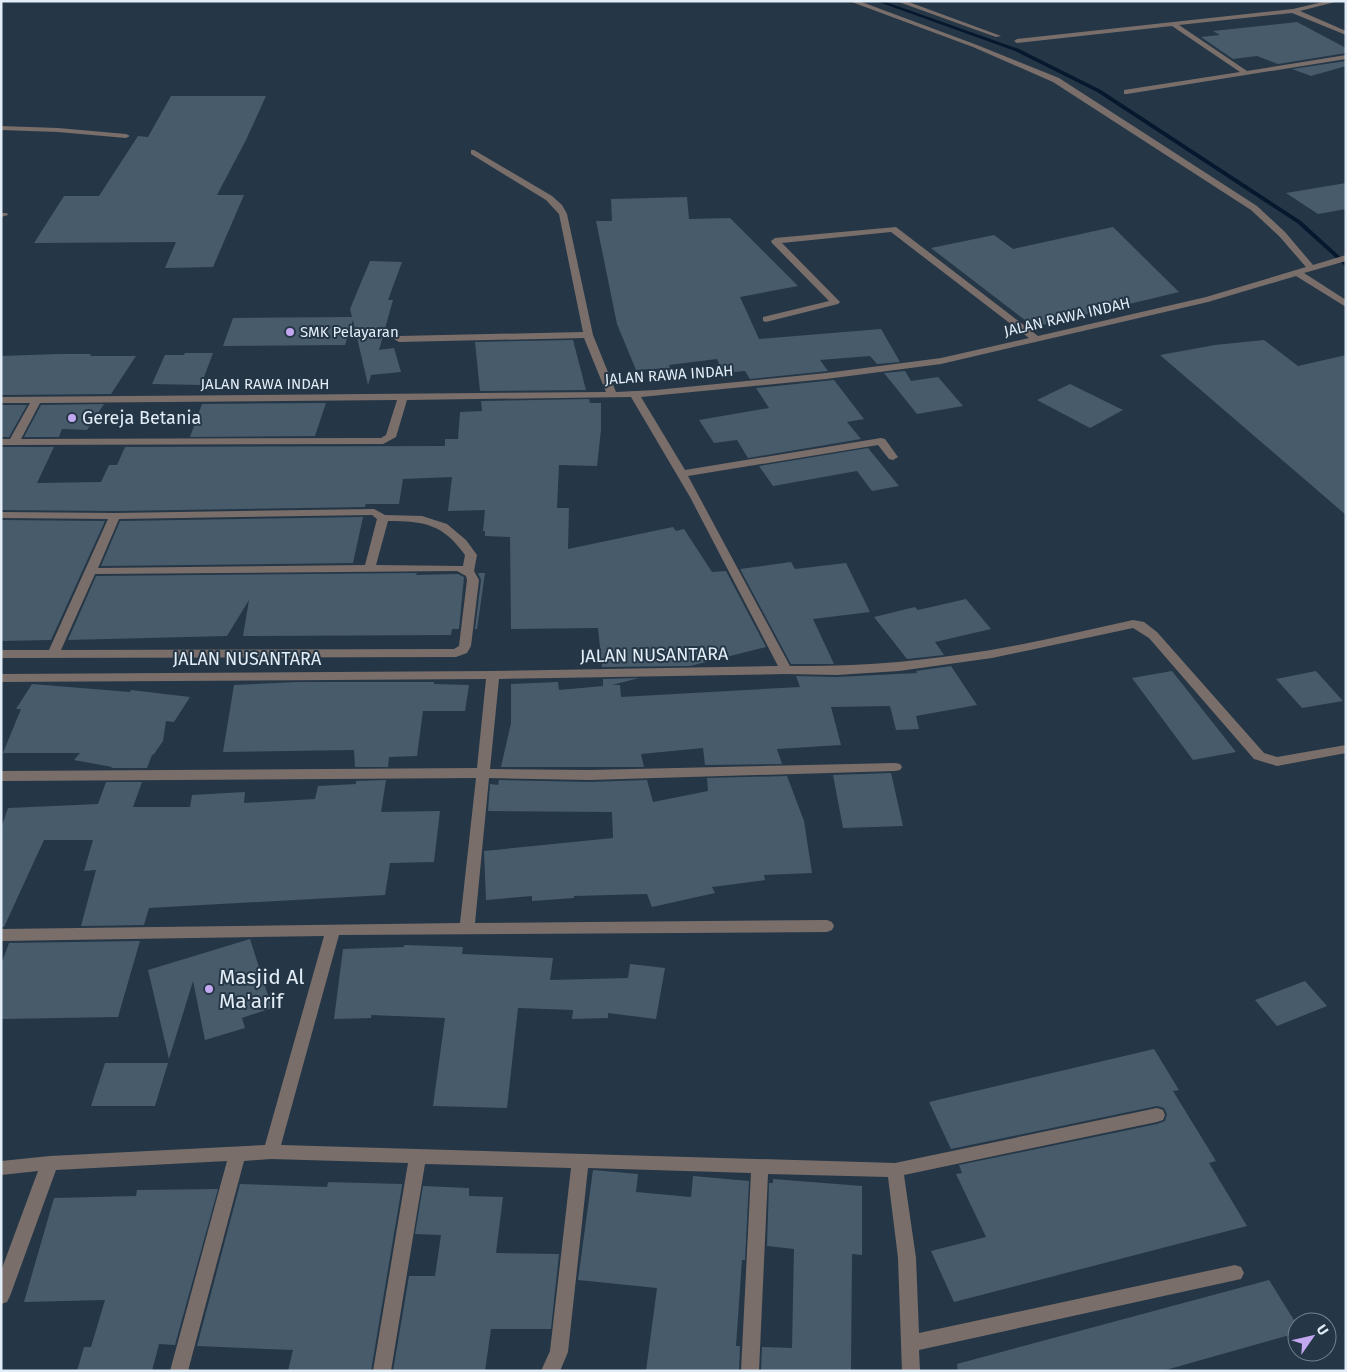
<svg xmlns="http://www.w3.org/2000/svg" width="1347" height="1372" font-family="'Fira Sans',sans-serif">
<rect width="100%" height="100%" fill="#253746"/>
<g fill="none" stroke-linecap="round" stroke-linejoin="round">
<path fill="#05182e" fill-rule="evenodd" d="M876,1H883L1019,49L1101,90L1301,221L1346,262V267L1297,223L1097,92L1015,51Z"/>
</g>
<path fill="#475b6b" d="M1297,22L1346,48V53L1278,64L1257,56L1233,59L1201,37L1220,35L1213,31Z
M1346,61V66L1311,76L1292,69Z
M171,96H266L246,140L217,195H244L213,267L165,268L176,242L34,243L64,196H99L138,136L148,137Z
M1346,183V209L1318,214L1286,193Z
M687,197L689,219L730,218L798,286L740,297L759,339L881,329L900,362L877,364L870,356L820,360L828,371L750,379L745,371L723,373L717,359L669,365L670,368L636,370L617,324L596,221H612L611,199Z
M1113,227L1179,292L1034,327L931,248L994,235L1013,249Z
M370,261L402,262L388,300H393L379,350L394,348L401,372L371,375L368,385L353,320L345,345L223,346L233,318L352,317L350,309Z
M573,340L586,390L480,391L475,342Z
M1264,340L1298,366L1346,355V515L1160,355L1215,345Z
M185,353H213L201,385L152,384L165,355H184Z
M60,354H91L90,356H136L111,394L1,395V356Z
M905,371L911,381L938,377L963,406L917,414L884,373Z
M834,380L864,419L847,422L861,439L748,458L737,440L714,443L699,420L769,408L756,388Z
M1070,384L1123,410L1090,428L1037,400Z
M589,399L590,403H601V430L597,466L559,465L557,508H569L568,549L673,527L676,531L684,529L712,572L726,571L766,647L690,666L602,667L598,628L511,629L510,537L485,536V531H483L485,510L448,511L452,477L403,479L399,504H366L365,507L115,511L1,510V447H54L37,483L101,482L109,465H117L125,447L445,446V439H458L460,412L482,411L481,401Z
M326,403L315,436L190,437L202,404Z
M104,404L87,430L62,429L59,437H24L41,405Z
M1,405H27L9,437H1Z
M868,448L899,486L872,491L857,471L773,486L759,466Z
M363,517L353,563L101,566L120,521Z
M1,520L105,521L51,640L1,641Z
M791,562L795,569L846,563L870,612L813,619L834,664H791L740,569Z
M417,573L416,575L458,574L464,577L459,629H452L451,635L243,636L249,600L227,636L68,640L96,576Z
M478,573H485L477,629H475L481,580Z
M966,599L991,629L935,642L944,655L907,659L874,617L915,607L918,610Z
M951,666L977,705L916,716L919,729L896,730L890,706L831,707L841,745L777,749L782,764L705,765L703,748L641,754L644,767H501L511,723V684L558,682L559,690L603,686V679L639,678L612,685H620L621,697L800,687L796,676L837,677L917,673L916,671Z
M1172,671L1236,752L1193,760L1132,678Z
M1316,671L1343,701L1302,708L1276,679Z
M297,682H434V684L469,685L465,711H423L417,756L389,757L388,767H355L354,750L223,752L234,685Z
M32,684L130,692L131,690L190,697L174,722L166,721L163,741L154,754L152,755L147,768H111L112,767L74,760L80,753H3L21,709H16Z
M891,773L903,826L843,828L833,775Z
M787,776L804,821L812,873L764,875L765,880L712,887L715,893L652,907L647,894L574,896V898L532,901V896L486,900L484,851L613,838L612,812L488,811L490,784L498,785L499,780L589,782L647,780L653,802L708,791L707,778Z
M386,780L381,812L440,811L434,862L390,863L385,895L149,908L144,925L81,926L96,870L84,871L93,840H44L4,927H1V828L8,808L98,804L106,782H142L133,807H190L192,795L245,792L244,803L315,799L318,786L356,784V781Z
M250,939L272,1008L242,1018L245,1028L205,1040L193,981L169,1059L148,970Z
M140,941L118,1017L1,1019V965L9,943Z
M404,945L463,947L462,954L553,958L550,980L628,978L630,964L665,968L656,1019L608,1013V1018L572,1019L573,1010L518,1008L507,1108L433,1106L445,1018L371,1015V1018L334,1019L343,949L404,947Z
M1305,981L1327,1006L1277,1026L1255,1000Z
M1154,1049L1179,1090L1173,1091L1216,1161L1209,1163L1247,1226L954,1302L931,1251L986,1237L956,1174L962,1173L959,1165L1157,1124L1165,1121L1167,1114L1164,1108L1157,1106L951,1149L929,1102Z
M105,1063H168L155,1106H91Z
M593,1170L638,1174L636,1192L691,1197L693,1176L749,1181L745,1260H742L736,1346H740L739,1371H646L657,1288L578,1280Z
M773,1179L862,1186V1255L852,1254L851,1371H761L762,1347L792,1348L794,1249L767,1246L769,1183H773Z
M328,1182L402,1184V1186L371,1371H288L293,1350L197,1346L240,1184L327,1187Z
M423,1186L469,1188V1196L503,1197L496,1253L559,1254L551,1329H491L485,1371H393L409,1276H435L441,1235L415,1234Z
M218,1189L175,1345L159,1344L152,1371H77L84,1347H91L105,1300L24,1302L54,1198L136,1196L137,1190Z
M1269,1280L1297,1325V1333L1162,1371H958L957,1364Z"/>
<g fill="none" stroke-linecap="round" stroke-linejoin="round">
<path fill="#7a6e6b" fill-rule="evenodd" d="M849,1H859L977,45L1059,78L1257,206L1285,232L1313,265L1346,255V261L1304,273L1346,300V307L1296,276L1208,302L941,364L826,379L641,397L685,470L881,438L885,439L898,457L893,460L889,459L878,445L688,476L790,666C858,667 924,661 991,650C1039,642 1086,630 1133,620L1144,622L1157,632L1264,753L1277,757L1346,745V753L1277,766L1254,759L1149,638L1133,628L992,658L899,671L837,675L786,674L499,679L490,769L589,770L895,763L900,764L902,767L900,770L895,771L589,780L489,778L475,923L827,920L832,922L834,926L832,930L827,932L339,935L281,1145L895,1163L1157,1108L1163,1110L1165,1115L1163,1120L1157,1122L904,1175L916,1258L919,1333L1235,1265L1241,1267L1244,1273L1241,1279L919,1350L920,1371H902L898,1258L888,1177L768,1174L759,1371H741L751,1173L588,1168L568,1352L560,1371H541L550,1351L571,1168L425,1164L391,1371H373L408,1163L271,1159L244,1161L188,1371H170L227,1161L56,1170L10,1296L7,1302L1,1304V1271L38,1171L1,1175V1161L50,1156L265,1145L324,936L1,941V929L460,923L476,778L1,781V771L477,768L486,679L1,682V674L493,671L778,666L690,497L631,397L407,400L396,437L383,444L1,445V439H10L30,403H1V397L606,392L584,338L399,342L394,339L399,336L583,332L559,214L546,200L471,154V150H474L552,196L562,205L567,214L593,335L616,392L656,390L826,373L941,358L1029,338L891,232L782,243L840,302L838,304L766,322L763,321V317L829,301L772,243L771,241L775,238L896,227L1038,336L1206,297L1306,267L1279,236L1251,210L1053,82L973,47ZM397,400L386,435L381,438L21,439L40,403Z
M896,1H906L1001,36L996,37Z
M1327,1H1339L1300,11L1346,31V35L1292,13L1179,25L1247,71L1346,55V59L1127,94H1124V90L1240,72L1172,26L1017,43L1014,41L1017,39L1293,9Z
M1,126L58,128L126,134L130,136L126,138L58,132L1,130Z
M1,213H7L8,215L1,217Z
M374,509L385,515L422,516L447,524L466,540L477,555L474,571L479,580L471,646L467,653L456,657L1,658V650H49L108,519L1,518V512L115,513ZM372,515L377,519L365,565L98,568L119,519ZM388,521C424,521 443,524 465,555L463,566L376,565ZM457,571L466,576L467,580L459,646L454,649L61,650L95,574Z"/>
</g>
<g fill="#c4a7f1" stroke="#253746" stroke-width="2">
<circle cx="290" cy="332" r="5"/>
<circle cx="72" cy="418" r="5"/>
<circle cx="209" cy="989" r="5"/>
</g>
<g text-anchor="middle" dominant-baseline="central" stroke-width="4" stroke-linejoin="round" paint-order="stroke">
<g font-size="15" fill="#e2edf7" stroke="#253746">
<text transform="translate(1067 317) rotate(-13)">JALAN RAWA INDAH</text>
<text transform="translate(669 375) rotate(-4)">JALAN RAWA INDAH</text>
<text x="265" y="384">JALAN RAWA INDAH</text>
</g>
<g font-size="15" fill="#e2edf7" stroke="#253746" text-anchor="start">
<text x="300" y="332">SMK Pelayaran</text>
</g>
<g font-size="18" fill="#e2edf7" stroke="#253746" text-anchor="start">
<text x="82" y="418">Gereja Betania</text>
</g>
<g font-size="18" fill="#e2edf7" stroke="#253746">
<text transform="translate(654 655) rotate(-1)">JALAN NUSANTARA</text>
<text x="247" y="659">JALAN NUSANTARA</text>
</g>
<g font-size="21" fill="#e2edf7" stroke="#253746" text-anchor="start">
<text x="219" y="977">Masjid Al<tspan x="219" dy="24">Ma'arif</tspan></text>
</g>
</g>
<rect width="1347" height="1372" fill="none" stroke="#e2edf7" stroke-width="5"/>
<g transform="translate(1312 1337) rotate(56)"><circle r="24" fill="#253746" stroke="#71808d"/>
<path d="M0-4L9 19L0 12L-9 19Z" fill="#c4a7f1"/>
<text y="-8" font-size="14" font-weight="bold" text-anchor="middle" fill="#e2edf7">U</text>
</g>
</svg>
